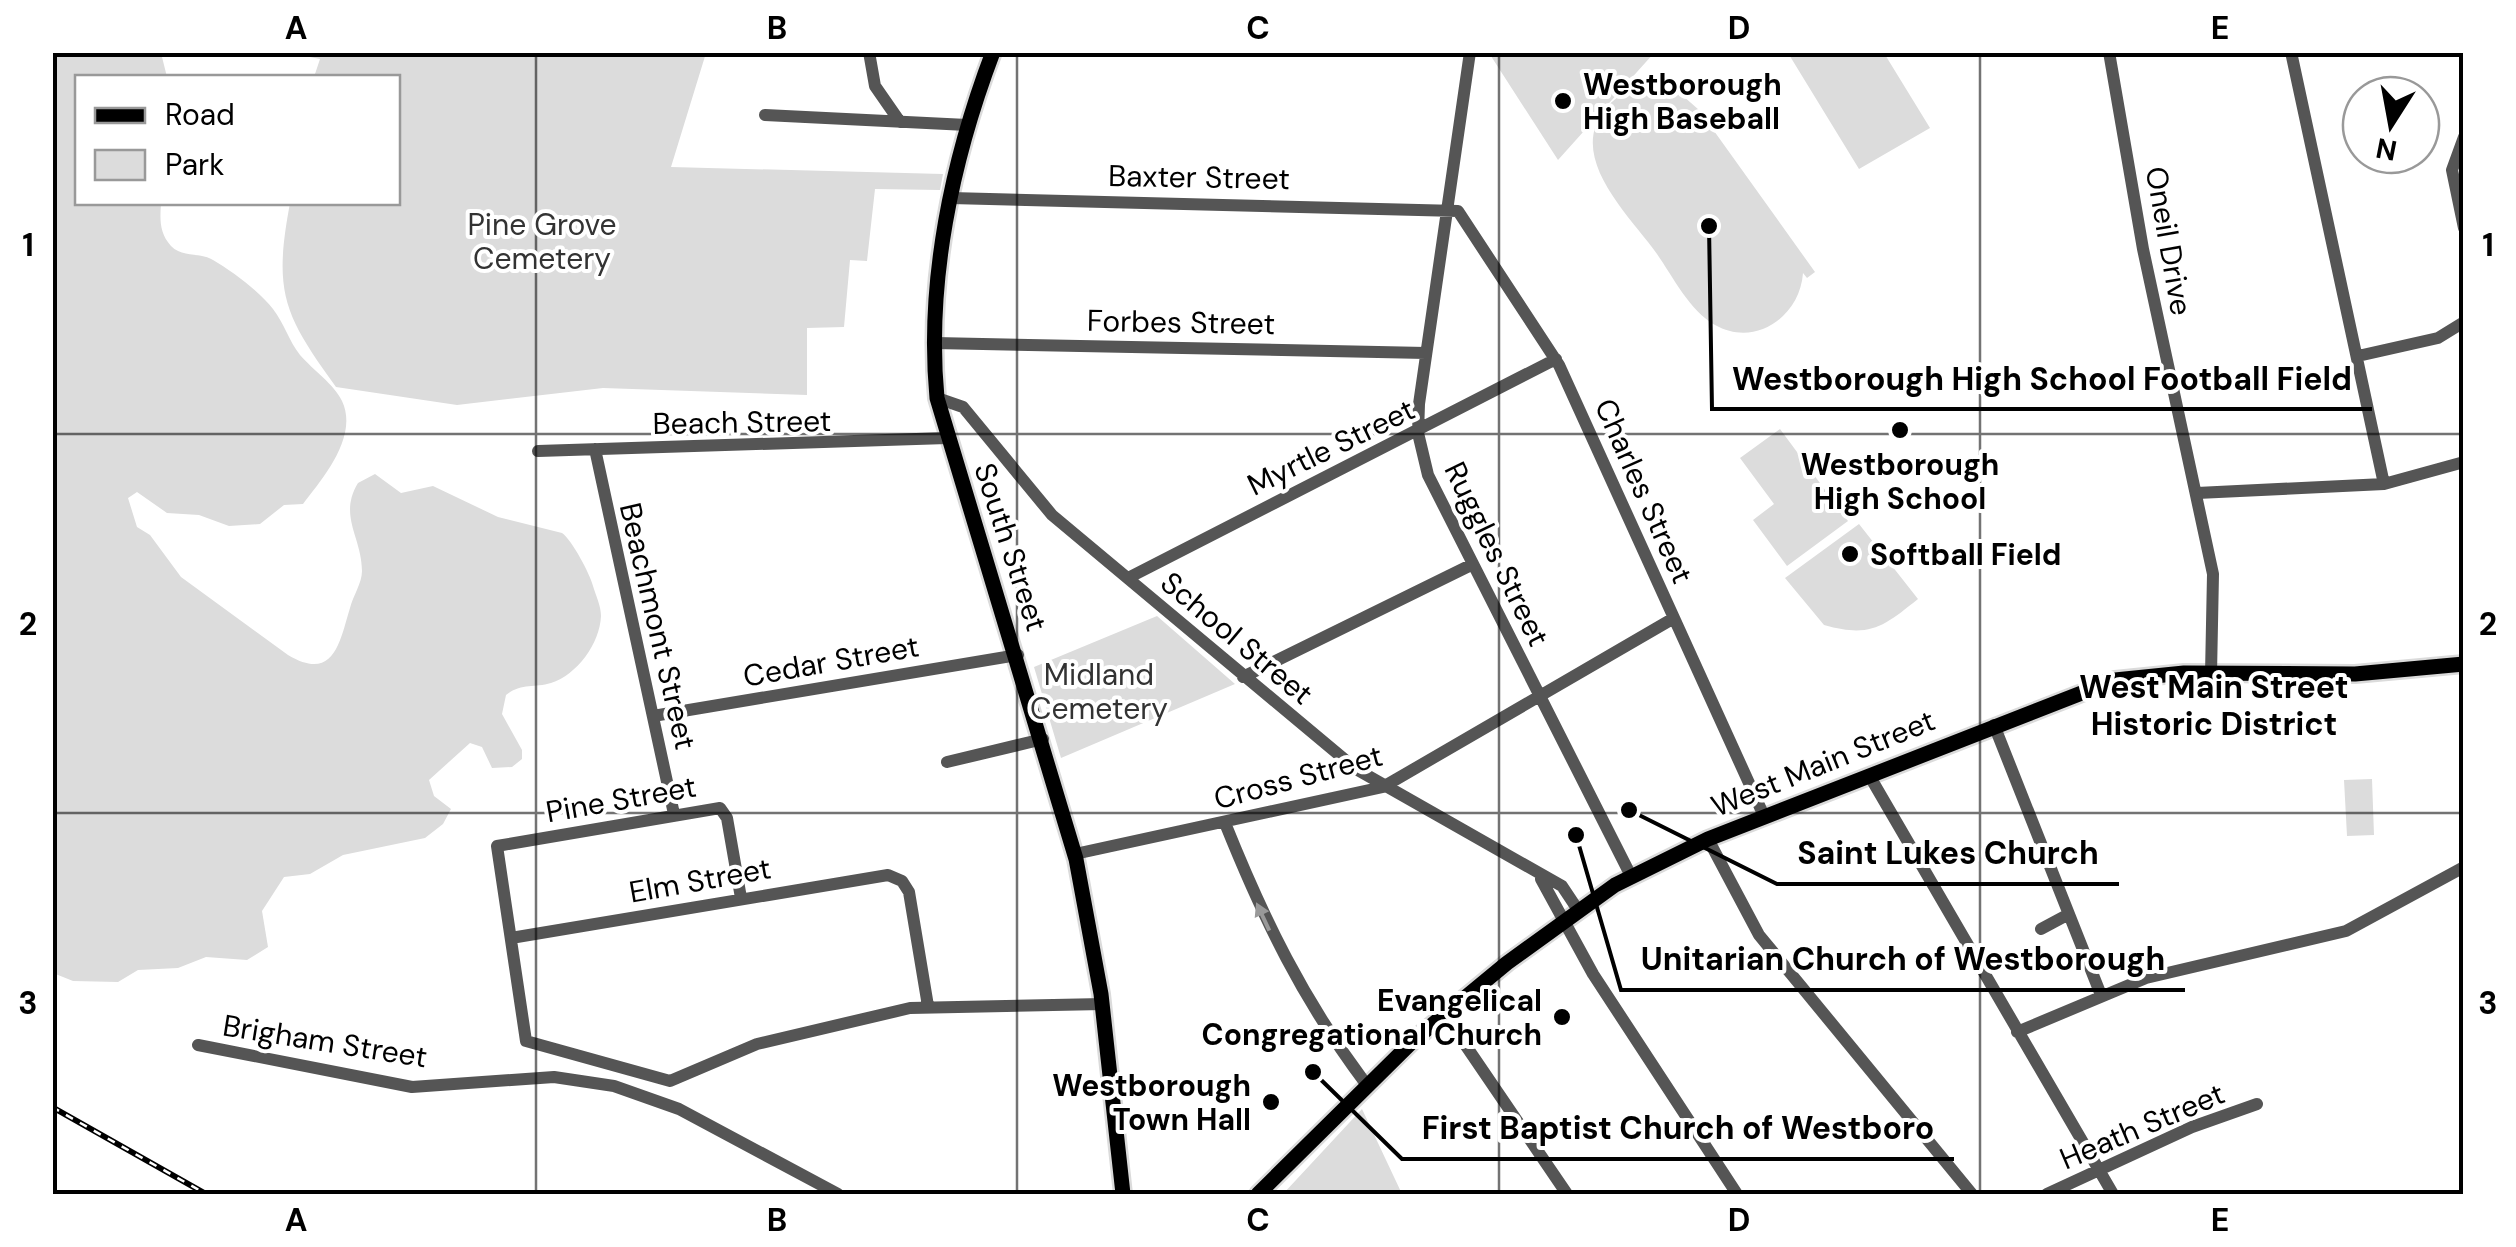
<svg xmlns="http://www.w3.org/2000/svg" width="2516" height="1247" font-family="'DM Sans',sans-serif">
<rect width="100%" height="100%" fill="#fff"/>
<path fill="#dcdcdc" d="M53,52L161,53L167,77L78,78V202L161,203C160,219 159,233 171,246C183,258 200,252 213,260C232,271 260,292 273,309C284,323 289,341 300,355C313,370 334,384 342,401C359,437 322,479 303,504L284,505L260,524L229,526L199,515L167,513L137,492L128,498L137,527L150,535L181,577L288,655C335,683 340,640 350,608C353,596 362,583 362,571C362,537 338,516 358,483L375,474L401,493L433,486L498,517L562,533C572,540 590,574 593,586C596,596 601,606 601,616C600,643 577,675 551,683C534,688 521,683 506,695L502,714L522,750V759L512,767L492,768L482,747L470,743L429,780L434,796L451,809L443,824L425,838L343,855L310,874L284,877L262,911L268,947L247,960L206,957L178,968L138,970L118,982L73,981L53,973Z
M289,53H706L671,167L943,174L940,190L875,189L867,261L850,260L844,327L807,328V395L603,388L457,405L336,387C284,315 273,293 290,203L398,202V78L314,77L320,59Z
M1489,53V52L1654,53L1558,160Z
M1788,53H1884L1930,128L1859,169Z
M1661,87L1682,95L1699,110L1815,272L1807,278L1803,273C1800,316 1756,348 1715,325C1690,311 1673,277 1657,254C1630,216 1565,157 1606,108C1620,91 1639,86 1661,87Z
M1780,429L1848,521L1787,566L1753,520L1774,504L1740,458Z
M1859,524L1918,599C1883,627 1870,638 1824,625L1785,578Z
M1157,616L1235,684L1061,758L1034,667Z
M2372,779L2374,835L2347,836L2344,780Z
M1362,1109L1402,1194H1283Z"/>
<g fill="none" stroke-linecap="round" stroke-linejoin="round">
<g stroke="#dbdbdb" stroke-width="20">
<path id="major" d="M993,52C952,160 926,282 937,398L1076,859L1101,994L1123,1194
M1258,1194L1415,1039L1507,963L1615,885L1708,839L2115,680L2184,673L2355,674L2464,664"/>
</g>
<path stroke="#555" stroke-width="12" d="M869,52L875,86L900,122
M1470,52L1419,404L1418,433L1428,475L1631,876
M2109,52L2143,249L2213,574L2211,674
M2291,52L2384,484
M765,115L967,125
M2464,137L2452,170L2464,228
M951,198L1458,211L1559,365L1764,816
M935,343L1426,353
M2358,356L2438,338L2464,322
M937,398L963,407L1052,515L1356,769L1562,886L1578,910
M595,449L674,814
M538,451L947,438
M2197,493L2384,484L2464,462
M1128,578L1556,359
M1243,677L1471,565
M653,716L1018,655
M1994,725L2101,995
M947,762L1043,739
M1869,775L2113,1194
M1225,823C1264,920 1303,1000 1366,1084
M1708,839L1759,935L1972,1194
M1075,854L1383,787L1674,618
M1541,879L1593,974L1737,1194
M741,898L727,818L720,808L497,846L526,1041L670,1081L757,1044L910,1008L1103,1004
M2041,929L2069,914
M511,938L888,875L902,881L909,892L928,1006
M1445,1015L1567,1194
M2017,1032L2146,978L2346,931L2464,867
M198,1045L412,1087L554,1077L614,1086L679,1109L838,1194
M2047,1194L2192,1127L2257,1104"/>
<use href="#major" stroke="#000" stroke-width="15"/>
<g stroke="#000" stroke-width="6">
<path id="rail" d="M52,1107L206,1194"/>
</g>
<use href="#rail" stroke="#fff" stroke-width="2.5" stroke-dasharray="8" stroke-linecap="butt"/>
</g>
<defs><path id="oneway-solid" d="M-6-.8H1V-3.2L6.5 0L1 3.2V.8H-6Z" transform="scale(2.5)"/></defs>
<use fill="#999" href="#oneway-solid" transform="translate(1263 917) rotate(-115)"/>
<path fill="none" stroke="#000" stroke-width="2.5" stroke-opacity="0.55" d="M536,52V1194M1017,52V1194M1499,52V1194M1980,52V1194M52,434H2464M52,813H2464"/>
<g fill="#000" stroke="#fff" stroke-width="4">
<circle cx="1563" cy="101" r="10"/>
<circle cx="1900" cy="430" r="10"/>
<circle cx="1850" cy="554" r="10"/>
<circle cx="1562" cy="1017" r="10"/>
<circle cx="1271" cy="1102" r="10"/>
</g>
<g text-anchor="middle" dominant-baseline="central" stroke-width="8" stroke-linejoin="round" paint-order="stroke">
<g font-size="30" font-weight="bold" fill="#000" stroke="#fff" text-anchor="start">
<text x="1583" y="84">Westborough<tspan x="1583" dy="34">High Baseball</tspan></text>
<text x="1900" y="464" text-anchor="middle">Westborough<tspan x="1900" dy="34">High School</tspan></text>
<text x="1870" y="554">Softball Field</text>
<text x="1542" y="1000" text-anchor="end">Evangelical<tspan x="1542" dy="34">Congregational Church</tspan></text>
<text x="1251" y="1085" text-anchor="end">Westborough<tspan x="1251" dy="34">Town Hall</tspan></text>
</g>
<g font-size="30" fill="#000" stroke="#fff">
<text transform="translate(1199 177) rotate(1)">Baxter Street</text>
<text transform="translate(2169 241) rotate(80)">Oneil Drive</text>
<text transform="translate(1181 322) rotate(1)">Forbes Street</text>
<text transform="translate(742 422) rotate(-1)">Beach Street</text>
<text transform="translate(1331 447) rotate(-26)">Myrtle Street</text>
<text transform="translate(1644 491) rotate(66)">Charles Street</text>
<text transform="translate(1011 547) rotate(72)">South Street</text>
<text transform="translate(1497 554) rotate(64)">Ruggles Street</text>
<text transform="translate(658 626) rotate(77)">Beachmont Street</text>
<text transform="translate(1237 638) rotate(40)">School Street</text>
<text transform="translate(831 661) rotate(-10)">Cedar Street</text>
<text transform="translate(1823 763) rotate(-22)">West Main Street</text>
<text transform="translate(1298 777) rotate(-15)">Cross Street</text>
<text transform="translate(621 799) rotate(-10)">Pine Street</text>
<text transform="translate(700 880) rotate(-10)">Elm Street</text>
<text transform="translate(325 1041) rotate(9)">Brigham Street</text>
<text transform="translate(2142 1126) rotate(-23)">Heath Street</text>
</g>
<g font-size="30" fill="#333" stroke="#fff">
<text x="542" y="224">Pine Grove<tspan x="542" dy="34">Cemetery</tspan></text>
<text x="1099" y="674">Midland<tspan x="1099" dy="34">Cemetery</tspan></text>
</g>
<g font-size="32" font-weight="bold" fill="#000" stroke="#fff">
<text x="2214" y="687">West Main Street<tspan x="2214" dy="37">Historic District</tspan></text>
</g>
</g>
<path fill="none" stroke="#000" stroke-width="4" d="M1709 226L1712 409H2372M1629 810L1777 884H2119M1576 835L1621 990H2185M1313 1072L1402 1159H1954"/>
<g fill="#000" stroke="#fff" stroke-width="4">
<circle cx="1709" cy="226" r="10"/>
<circle cx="1629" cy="810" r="10"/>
<circle cx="1576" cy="835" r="10"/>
<circle cx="1313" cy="1072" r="10"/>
</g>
<g font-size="32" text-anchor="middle" font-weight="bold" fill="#000" stroke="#fff" stroke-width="8" stroke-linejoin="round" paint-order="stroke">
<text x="2042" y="390">Westborough High School Football Field</text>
<text x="1948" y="864">Saint Lukes Church</text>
<text x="1903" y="970">Unitarian Church of Westborough</text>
<text x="1678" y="1139">First Baptist Church of Westboro</text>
</g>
<rect width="2516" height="1247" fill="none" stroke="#ffffff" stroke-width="110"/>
<rect x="75" y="75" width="325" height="130" fill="#ffffff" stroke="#999999" stroke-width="2.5"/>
<rect x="95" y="108" width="50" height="15" fill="#000000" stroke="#999999" stroke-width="2.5"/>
<text x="165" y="125" font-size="30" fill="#000000">Road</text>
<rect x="95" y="150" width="50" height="30" fill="#dcdcdc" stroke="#999999" stroke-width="2.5"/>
<text x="165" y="175" font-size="30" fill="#000000">Park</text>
<g transform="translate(2391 125) rotate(191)"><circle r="48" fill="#ffffff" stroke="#999999" stroke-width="2.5"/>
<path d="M0-8L18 38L0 25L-18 38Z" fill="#000000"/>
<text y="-15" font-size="28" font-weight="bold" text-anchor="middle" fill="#000000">N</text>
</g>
<rect x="55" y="55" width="2406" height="1137" fill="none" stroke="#000" stroke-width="4"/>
<g font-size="32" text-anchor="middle" font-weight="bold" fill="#000">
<text x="296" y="39">A</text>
<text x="777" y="39">B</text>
<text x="1258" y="39">C</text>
<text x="1739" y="39">D</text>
<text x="2220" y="39">E</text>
<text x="28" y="256">1</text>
<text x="2488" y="256">1</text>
<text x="28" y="635">2</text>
<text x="2488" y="635">2</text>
<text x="28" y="1014">3</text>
<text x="2488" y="1014">3</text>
<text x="296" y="1231">A</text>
<text x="777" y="1231">B</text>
<text x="1258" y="1231">C</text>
<text x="1739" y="1231">D</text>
<text x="2220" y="1231">E</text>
</g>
</svg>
